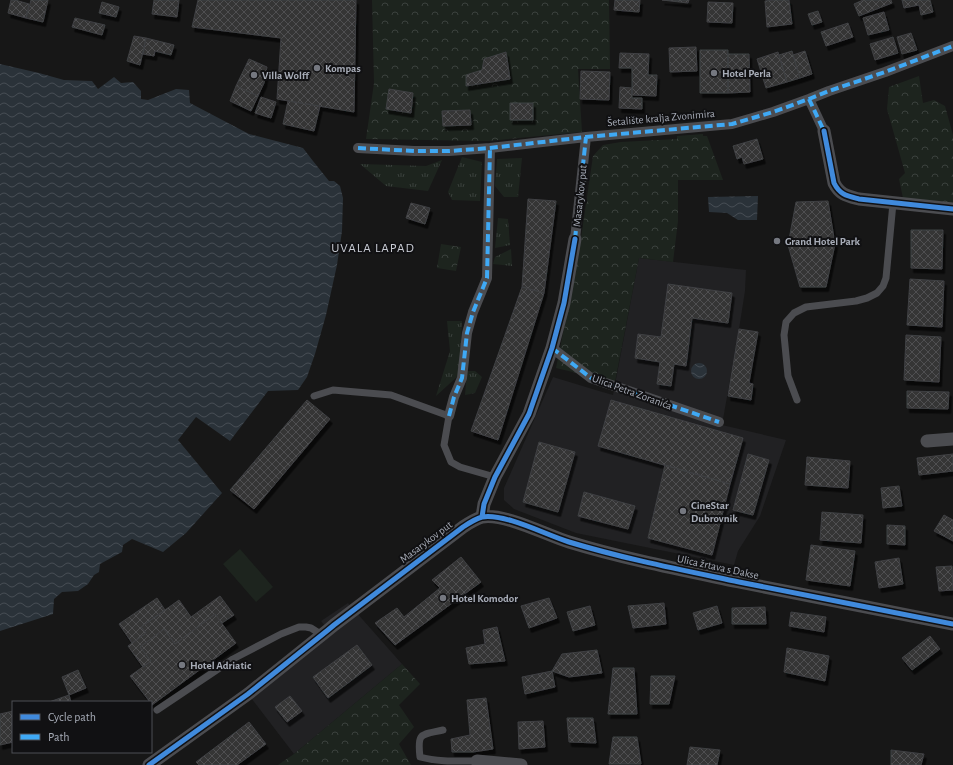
<svg xmlns="http://www.w3.org/2000/svg" width="953" height="765" font-family="'Alegreya Sans',sans-serif">
<defs>
<pattern id="grass-tufts" width="24" height="20" patternUnits="userSpaceOnUse"><rect width="24" height="20" fill="#1d241e"/><path d="M3 7l-1-3M5 7V3M7 7l1-3M15 17l-1-3M17 17v-4M19 17l1-3" fill="none" stroke="#3b413d"/></pattern>
<pattern id="forest-crowns" width="20" height="18" patternUnits="userSpaceOnUse"><rect width="20" height="18" fill="#1d241e"/><path d="M2 6a3 3 0 1 1 6 0M12 15a3 3 0 1 1 6 0" fill="none" stroke="#3b413d"/></pattern>
<pattern id="water-waves" width="16" height="10" patternUnits="userSpaceOnUse"><rect width="16" height="10" fill="#2a3239"/><path d="M0 5q4-4 8 0t8 0" fill="none" stroke="#464d54"/></pattern>
<pattern id="building-cross-hatch" width="8" height="8" patternUnits="userSpaceOnUse"><rect width="8" height="8" fill="#353536"/><path d="M0 0l8 8M0 8l8-8" fill="none" stroke="#4f5051"/></pattern>
<filter id="shadow"><feDropShadow dx="2.5" dy="4.5" stdDeviation="0" flood-color="#0009"/></filter>
</defs>
<rect width="100%" height="100%" fill="#171717"/>
<path fill="#212123" d="M639,258L746,270L745,291L739,329L722,425L786,440L760,516L738,551L734,565L576,533L514,509L504,500V488L553,377L599,391L613,395Z
M348,603L402,664L294,754L248,694L328,630L321,621Z"/>
<path fill="url(#grass-tufts)" d="M462,157L482,162L480,201L452,200L448,192Z
M522,158L518,197H504L495,186L497,159Z
M442,160L428,191L386,186L360,164L426,166Z
M498,218L508,219L510,245L495,248Z
M511,249L512,266L493,264L495,257Z
M447,321H462L459,375L436,396L450,351Z
M467,371H475L482,377L475,393L465,395Z"/>
<path fill="url(#forest-crowns)" d="M372,0H609L610,69H578L582,132L488,141L366,139L374,83Z
M919,76L923,103L934,100L945,106L953,135V204L903,198L899,179L905,173L887,109L889,87Z
M703,134V136H707L723,180H678V221L673,262L639,258L615,382L556,368L578,259L593,156L603,145L621,142L677,139V136Z
M441,244L461,247L456,271L437,268Z
M402,664L420,684L399,705L414,727L399,744L411,765H278L294,754Z"/>
<path fill="#1d241e" d="M240,549L273,587L256,602L223,564Z"/>
<path fill="url(#water-waves)" d="M0,64L39,73L64,80L92,81L98,89L114,77L121,83L133,82L141,91V99L148,100L176,89L189,90L190,103L249,134L303,148L313,161L329,181H334L340,186L343,198L342,231L337,265L326,315L315,354L307,377L298,390L268,391L230,441L196,417L178,440L222,493L186,533L163,552L132,539L123,545L122,552L100,564L99,572L94,575L88,584L78,591L62,592L54,599L53,614L0,631Z
M758,196L757,220H738L727,213L709,212L708,197Z
M691 371a8 8 0 1 1 16 0a8 8 0 1 1-16 0Z"/>
<path fill="url(#building-cross-hatch)" stroke="#3f4043" filter="url(#shadow)" d="M11,0H15L29,4L26,18L8,13Z
M31,0H48L43,22L26,18Z
M154,0H179L177,17L152,14Z
M198,0H356L354,112L277,99L281,38L192,27Z
M615,0H640L639,12L614,10Z
M662,0H689L688,3Z
M773,0H789L792,24L767,27L765,1Z
M863,0H891L892,3L859,16L854,4Z
M902,0H930L933,12L921,15L919,5L904,8Z
M102,2L119,7L116,17L99,13Z
M708,2L733,3L732,23L707,22Z
M818,11L822,22L812,25L808,14Z
M884,12L889,30L868,35L863,18Z
M75,18L105,25L102,35L72,27Z
M848,23L853,37L826,46L821,32Z
M911,33L917,50L902,54L897,37Z
M134,36L146,38L140,65L127,61Z
M893,37L898,53L875,60L870,44Z
M146,38L174,45L171,55L155,51L154,56L143,54Z
M696,47L697,71L670,72L669,48Z
M700,50H728V93H700Z
M792,51L800,78L787,82L779,55Z
M805,51L812,74L800,78L793,55Z
M506,52L510,79L466,86V75L482,70L484,59Z
M778,52L787,82L766,88L757,59Z
M620,53L649,54L648,75H657L656,96L632,95V68H619Z
M728,54H749L750,92L728,93Z
M249,59L267,67L264,83L258,96L236,86Z
M581,71L610,72L609,100L580,99Z
M236,86L258,96L251,111L230,101Z
M620,87L632,88V98H642V109L619,108Z
M389,89L413,93L411,113L386,109Z
M261,97L276,102L271,118L255,113Z
M288,101L320,106L314,131L283,124Z
M510,103H533V120H510Z
M470,110L471,125L443,126L442,111Z
M757,139L763,159L744,164L742,157L737,159L733,146Z
M528,199L556,201L544,293L522,287Z
M828,201L835,244L826,287H800L788,245L796,202Z
M411,203L430,208L425,224L406,218Z
M911,230H943L942,269L911,268Z
M910,279L944,281L942,327L907,325Z
M668,284L732,293L728,323L692,318L686,366L674,364L671,386L657,384L660,362L635,358L638,334L661,337Z
M522,287L544,293L498,440L471,431Z
M739,329L758,332L749,383L753,384L751,400L728,396Z
M906,335L941,337L939,382L904,380Z
M907,391L949,392L948,409L907,408Z
M307,400L330,419L254,509L230,490Z
M611,400L743,438L730,484L598,446Z
M539,442L575,452L558,512L523,502Z
M748,454L769,460L753,515L733,510Z
M953,454V471L919,475L917,458Z
M807,457L850,461L848,488L805,485Z
M665,465L730,484L712,555L648,538Z
M899,486L902,506L883,508L881,488Z
M584,492L635,506L628,529L578,516Z
M822,512L863,515L861,543L820,540Z
M944,515L953,520V541L934,531Z
M887,525L905,526V545L887,544Z
M811,545L855,551L850,586L806,580Z
M461,557L481,582L395,645L375,623L397,608L404,617L440,588L432,580Z
M899,558L903,584L879,588L875,562Z
M952,566L953,590L939,591L936,567Z
M220,596L234,615L222,623L215,614L175,644L164,629L140,647L151,661L143,667L128,646L146,633L141,627L179,600L191,617Z
M157,598L165,610L141,627L146,633L132,643L119,624Z
M549,598L557,618L529,628L521,606Z
M664,603L666,624L633,628L628,606Z
M590,606L595,625L573,631L567,612Z
M717,606L722,623L698,630L693,613Z
M765,607L766,624H732V608Z
M791,612L826,617L824,632L789,626Z
M215,614L236,643L152,705L151,702H150L130,676L151,661L140,647L164,629L175,644Z
M497,627L505,661L469,664L466,648L485,644L483,630Z
M930,636L940,649L912,670L902,658Z
M357,645L372,665L328,698L313,677Z
M787,648L829,656L825,681L784,672Z
M597,650L602,673L569,677L552,671L562,654Z
M613,668H634L637,714H608Z
M78,670L86,688L69,695L62,677Z
M552,671L555,687L525,694L522,677Z
M651,676H675L669,704H650Z
M69,695L71,702H49Z
M290,696L302,711L287,722L275,707Z
M486,698L493,749L473,752H452L451,739L470,735L467,700Z
M13,711V742L0,745V714Z
M567,718H593L596,743L569,742Z
M543,721L545,747L519,749L518,722Z
M249,722L266,744L237,765H199L196,762Z
M613,737H637L641,764H609Z
M690,747L720,750L717,765H687Z
M891,750L924,754L921,765H891Z"/>
<g fill="none" stroke-linecap="round" stroke-linejoin="round">
<path stroke="#4b4c50" stroke-width="7" d="M314,396L333,390L391,395L449,416L444,445L451,462L460,467L495,477
M797,400L788,376L784,335L786,322L794,313L806,307L856,301L867,298L877,293L883,286L886,278L893,203
M157,710L233,659L281,634L299,627H306L311,628L322,635
M443,730C421,735 417,732 420,757C438,762 458,761 477,761"/>
<path stroke="#4b4c50" stroke-width="10" d="M809,99L824,131
M358,148L414,151H449L490,148L586,137L732,124L773,112L809,99L829,91L885,72L953,46
M575,239L586,137
M552,348L591,378L719,422
M449,416L454,397L462,378L467,333L473,312L487,278L490,148"/>
<path stroke="#4b4c50" stroke-width="13" d="M824,131L834,183C840,195 847,196 859,199L953,209
M927,441L953,439
M482,517L484,504L495,477L529,414L552,348L564,303L575,239
M477,761L521,765
M149,765L248,694L328,630L334,625L463,527C469,523 475,519 482,517C505,513 546,535 569,542C625,559 682,570 739,582C810,596 882,610 953,624"/>
<path stroke="#3fa9f5" stroke-width="4" stroke-dasharray="8 4" stroke-linecap="butt" d="M809,99L824,131
M358,148L414,151H449L490,148L586,137L732,124L773,112L809,99L829,91L885,72L953,46
M575,239L586,137
M552,348L591,378L719,422
M449,416L454,397L462,378L467,333L473,312L487,278L490,148"/>
<g stroke="#111113" stroke-width="8">
<path id="cycleway" d="M824,131L834,183C840,195 847,196 859,199L953,209
M482,517L484,504L495,477L529,414L552,348L564,303L575,239
M149,765L248,694L328,630L334,625L463,527C469,523 475,519 482,517C505,513 546,535 569,542C625,559 682,570 739,582C810,596 882,610 953,624"/>
</g>
<use href="#cycleway" stroke="#408adc" stroke-width="5"/>
</g>
<g fill="#757880" stroke="#111113" stroke-width="1.5">
<circle cx="317" cy="68" r="4"/>
<circle cx="714" cy="73" r="4"/>
<circle cx="254" cy="75" r="4"/>
<circle cx="777" cy="241" r="4"/>
<circle cx="683" cy="511" r="4"/>
<circle cx="443" cy="598" r="4"/>
<circle cx="182" cy="665" r="4"/>
</g>
<g text-anchor="middle" dominant-baseline="central" stroke-width="4" stroke-linejoin="round" paint-order="stroke">
<g font-size="11" font-weight="bold" fill="#a8adb8" stroke="#111113" text-anchor="start">
<text x="325" y="68">Kompas</text>
<text x="722" y="73">Hotel Perla</text>
<text x="262" y="75">Villa Wolff</text>
<text x="785" y="241">Grand Hotel Park</text>
<text x="691" y="505">CineStar<tspan x="691" dy="13">Dubrovnik</tspan></text>
<text x="451" y="598">Hotel Komodor</text>
<text x="190" y="665">Hotel Adriatic</text>
</g>
<g font-size="11" fill="#a8adb8" stroke="#111113">
<text transform="translate(661 118) rotate(-5)">Šetalište kralja Zvonimira</text>
<text transform="translate(580 196) rotate(-84)">Masarykov put</text>
<text transform="translate(632 392) rotate(20)">Ulica Petra Zoranića</text>
<text transform="translate(426 542) rotate(-37)">Masarykov put</text>
<text transform="translate(718 567) rotate(12)">Ulica žrtava s Dakse</text>
</g>
<g font-size="13" letter-spacing="1" fill="#c9ccd4" stroke="#111113">
<text x="373" y="248">UVALA LAPAD</text>
</g>
</g>
<rect x="12" y="701" width="140" height="52" fill="#111113" stroke="#4d4f55"/>
<rect x="20" y="714" width="20" height="6" fill="#408adc" stroke="#4d4f55"/>
<text x="48" y="721" font-size="12" fill="#a8adb8">Cycle path</text>
<rect x="20" y="734" width="20" height="6" fill="#3fa9f5" stroke="#4d4f55"/>
<text x="48" y="741" font-size="12" fill="#a8adb8">Path</text>
</svg>
